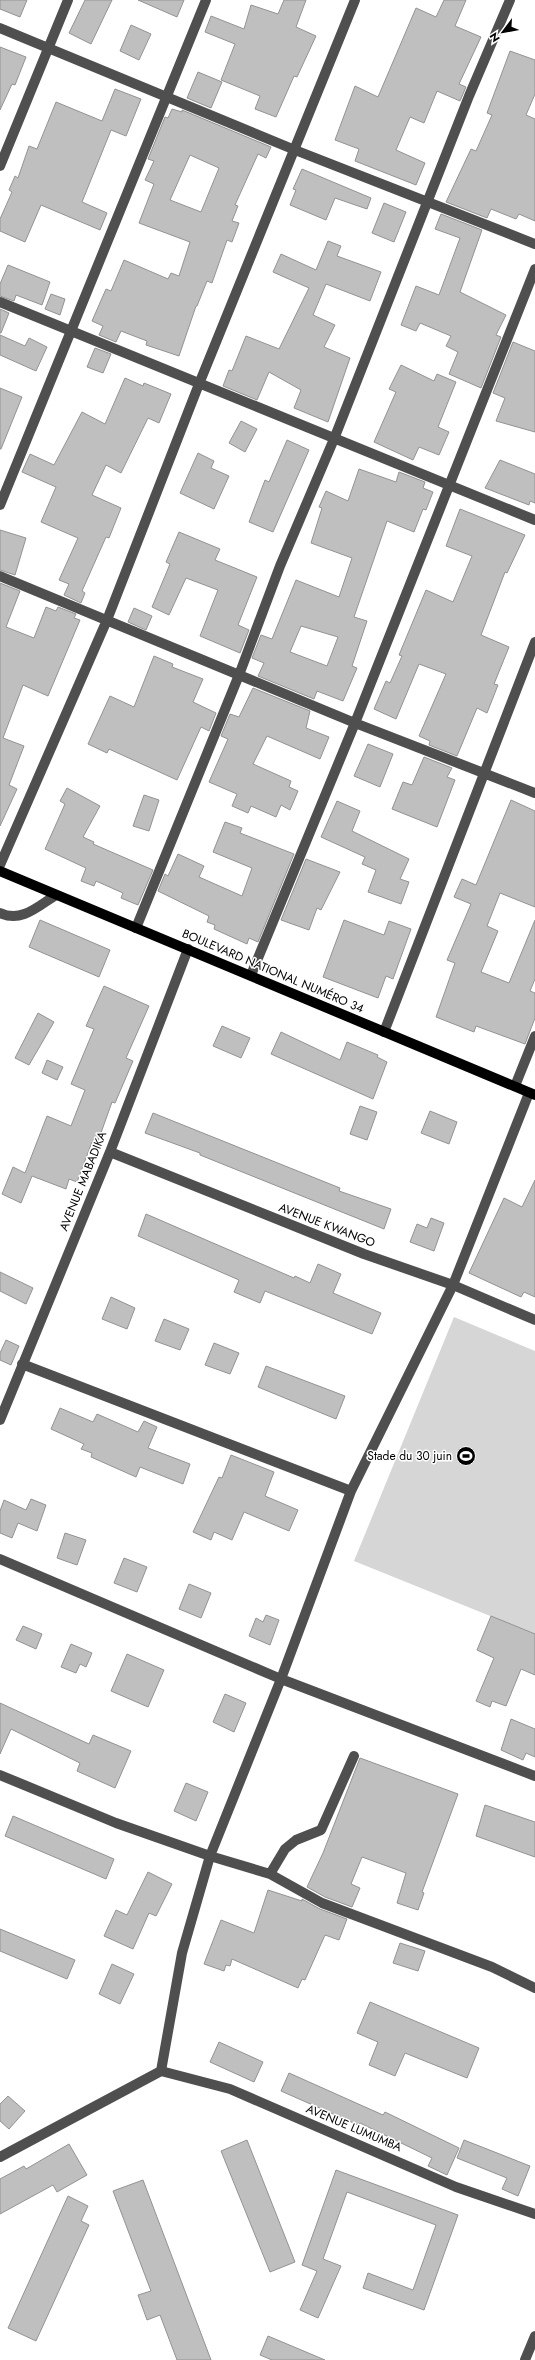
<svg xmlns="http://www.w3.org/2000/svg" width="535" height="2360" font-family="Jost,sans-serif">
<rect width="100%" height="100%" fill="#fff"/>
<path fill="#d6d6d6" d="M454,1317L535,1351V1634L354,1561Z"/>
<path fill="#bfbfbf" stroke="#939393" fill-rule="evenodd" d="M0,0H27L20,17L0,9Z
M85,0H112L91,44L69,33Z
M138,0H184L177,17Z
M284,0H306L296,27L316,36L297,77L294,76L276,117L255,109L260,96L221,80L235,44L205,32L211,16L244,29L251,5L278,14Z
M444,0H466L455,26L481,37L459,84L466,87L460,101L437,91L424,123L410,117L396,150L425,163L416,185L355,161L359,149L335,140L355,86L378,97L416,8L436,17Z
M131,25L151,34L139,60L120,51Z
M0,47L26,57L15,85L12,84L0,110Z
M510,51L535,60V94L526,115L535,119V221L519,214L516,219L491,209L487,218L446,202L471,149L476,151L492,115L487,113Z
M198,72L222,82L211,108L187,98Z
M115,89L141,99L126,136L111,130L82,202L107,213L100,230L41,205L25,242L0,231V219L12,192L9,190L15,176L18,178L29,146L37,149L56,102L102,121Z
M172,109L182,112V110L271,147L266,158L258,154L235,205L238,206L232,221L239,223L232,242L227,240L212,283L207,281L197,306H196L179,356L146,345L147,341L121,331L116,342L99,335L103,326L92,321L106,289L111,291L124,260L168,279L171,273L179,276L190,242L139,223L154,184L145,180L154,161L148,159L165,117L168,118ZM190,155L219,168L201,212L170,200Z
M302,169L371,198L367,209L335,198L326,220L290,205L296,190L293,189Z
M384,203L406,212L394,242L372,233Z
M441,214L482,230L460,292L506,315L496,335L501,337L481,388L449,374L458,352L446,346L451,336L420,323L416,331L401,325L416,286L439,295L460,238L435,229Z
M328,241L341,246L337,256L381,272L370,301L326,284L313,315L335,325L324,347L350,358L328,422L294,408L301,390L269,372L257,400L223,386L229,370L232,371L246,336L279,349L309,288L273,272L281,254L316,270Z
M8,265L50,282L42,305L16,295L14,301L0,296V284Z
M51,294L65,299L60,315L45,309Z
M0,309L9,313L1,333H0Z
M0,335L25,346L29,338L47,347L36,371L0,355Z
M513,342L535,351V432L496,421L505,398L493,393Z
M95,348L111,354L103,373L87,367Z
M401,365L434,381L437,374L456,382L438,427L449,432L439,455L419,447L413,460L374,442L396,392L389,389Z
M125,378L143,386L144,383L171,394L159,423L148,418L121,473L106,465L92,495L121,508L109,538L106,537L82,591L85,593L81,603L64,595L69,584L59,580L78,538L41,522L56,487L22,472L30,454L54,465L82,412L105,424Z
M0,388L22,397L1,449H0Z
M241,421L257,429L245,452L229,443Z
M287,440L309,450L273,532L249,522L265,480L269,482Z
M198,453L214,461L211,468L229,476L214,509L180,493Z
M500,460L535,474V503L530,501L529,505L485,488Z
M359,469L396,482L399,472L425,482L423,488L433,492L426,510L423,509L414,532L387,521L354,617L367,621L352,666L357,668L343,701L317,691L314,699L258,676L264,663L252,658L261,635L272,639L296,580L339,597L352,558L311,543L322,508L319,507L326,491L348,501ZM301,626L338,637L327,666L290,652Z
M460,509L525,535L507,573L505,572L481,635L509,647L494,684L498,685L487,713L477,708L457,756L429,745L430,741L419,736L446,674L419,664L396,719L374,709L386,681L390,683L402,656L399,655L426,590L453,602L472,556L446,546Z
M0,530L26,538L15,575L0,570Z
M179,532L220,549L215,560L257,577L238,625L249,630L240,653L200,636L218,590L186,578L169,615L152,607L170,564L166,562Z
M0,583L20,591L6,627L34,638L46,607L56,611L58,607L76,614L74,618L80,620L48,696L23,685L3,738L24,746L9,785L17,789L0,826Z
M134,608L152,616L146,630L128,622Z
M154,656L173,664L172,667L203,679L193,702L216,713L209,731L201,727L177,780L109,749L107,753L88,744L110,696L134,707Z
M253,688L310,711L306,728L329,737L320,759L267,736L253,764L291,781L289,787L298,791L290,810L281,805L276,817L251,806L248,813L232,806L237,794L209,782L228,739L221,736L230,714L239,717Z
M368,744L393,754L380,787L354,776Z
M424,757L452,768L447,777L455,780L437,827L392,809L403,782L412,785Z
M67,788L100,806L83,837L94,842L93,844L153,870L138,905L121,898L123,893L96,881L94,886L81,881L86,868L45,849L65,804L60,801Z
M144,795L159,800L149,831L133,826Z
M511,800L535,811V907L500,893L487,926L498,931L481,972L509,983L535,920V979L530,991L535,993V1018L525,1044L476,1026L474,1032L436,1017L455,963L447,960L471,904L454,897L462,879L476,885Z
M337,801L360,811L352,831L409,859L400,879L409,882L401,904L368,892L376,870L362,864L365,857L321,837Z
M225,822L242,828L240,833L294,854L258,942L249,938L247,944L214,929L215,925L207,922L209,916L158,891L165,874L168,876L178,854L204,866L199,877L242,896L252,868L213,852Z
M306,859L340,872L321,910L317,908L309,930L281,920Z
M40,920L110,950L99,977L29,947Z
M344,920L384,935L389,921L411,929L393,979L386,976L378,998L323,977Z
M104,986L149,1006L126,1058L133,1061L115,1103L112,1102L97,1144L92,1142L77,1182L69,1179L66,1189L32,1176L21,1203L2,1194L13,1167L25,1173L47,1116L71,1126L85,1090L71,1084L94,1029L86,1026Z
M38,1013L54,1022L29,1065L15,1058Z
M222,1026L250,1038L241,1058L213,1046Z
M281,1032L340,1060L347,1042L378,1055L377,1057L387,1062L373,1099L271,1054Z
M47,1060L63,1067L57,1080L42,1073Z
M360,1106L377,1112L367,1140L350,1134Z
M430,1111L457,1122L449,1144L421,1133Z
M153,1113L340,1188L339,1191L391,1209L384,1229L200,1155V1153L145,1133Z
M535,1180V1297L524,1292L521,1297L469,1273L504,1198L522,1207Z
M146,1214L294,1278L295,1276L310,1283L318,1264L341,1274L333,1293L381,1313L372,1334L265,1291L260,1303L234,1292L239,1280L138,1236Z
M431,1218L444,1223L434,1251L410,1242L417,1224L427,1228Z
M0,1272L33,1288L26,1304L0,1291Z
M111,1297L135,1308L127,1329L102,1319Z
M164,1319L189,1329L180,1350L155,1341Z
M6,1340L19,1346L11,1365L0,1360V1353Z
M214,1343L239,1353L230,1374L205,1365Z
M266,1366L345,1396L336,1419L258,1387Z
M60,1408L93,1422L97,1414L138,1432L144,1421L157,1427L148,1448L190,1464L183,1484L140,1467L136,1477L91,1457L92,1453L81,1449L84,1444L51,1429Z
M231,1455L274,1472L265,1496L298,1510L289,1531L244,1512L232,1540L214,1532L211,1540L193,1532L219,1477L222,1478Z
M31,1499L46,1505L37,1531L18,1523L12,1538L0,1533V1511L4,1500L26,1510Z
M65,1533L86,1540L77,1565L57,1558Z
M124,1558L147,1567L137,1592L114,1583Z
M189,1584L211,1593L201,1618L179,1609Z
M266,1615L279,1620L270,1645L249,1636L256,1618L263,1622Z
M491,1616L535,1634V1675L521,1669L506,1706L492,1701L490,1707L476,1701L494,1658L477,1650Z
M23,1626L42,1634L36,1649L16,1640Z
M71,1644L92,1653L86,1667L80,1664L76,1673L61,1667Z
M127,1654L164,1670L148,1707L111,1691Z
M225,1694L246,1703L234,1732L213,1722Z
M0,1703L89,1744L93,1735L131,1751L115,1788L77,1771L80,1763L11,1729L0,1754Z
M511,1719L535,1729V1757L526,1753L523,1760L501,1750Z
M360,1758L458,1794L422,1892L424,1893L418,1910L397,1903L406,1873L362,1857L351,1884L360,1888L352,1907L325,1897L307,1887L323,1853Z
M186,1783L208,1792L196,1821L174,1811Z
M485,1805L535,1822V1857L476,1836Z
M13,1816L114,1859L106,1879L5,1836Z
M148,1872L172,1884L156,1916L149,1913L133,1949L104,1936L116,1910L127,1915Z
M268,1890L302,1901V1899L320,1909L347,1919L339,1940L325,1935L305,1980L302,1979L298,1988L232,1959L230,1966L226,1965L224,1971L204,1964L221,1920L254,1933Z
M0,1929L75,1960L67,1979L0,1951Z
M400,1943L425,1951L418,1971L393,1963Z
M112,1964L134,1974L120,2004L99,1994Z
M370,2002L479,2048L467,2078L405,2053L395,2076L369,2065L378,2042L357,2033Z
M219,2042L263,2062L254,2082L210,2062Z
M289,2073L383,2115L385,2112L459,2148L447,2175L428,2166L432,2158L360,2123L358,2125L281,2091Z
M8,2096L25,2111L9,2129L0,2121V2104Z
M247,2140L295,2262L270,2272L221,2151Z
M464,2140L530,2166L518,2196L502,2189L507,2178L457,2158Z
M69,2144L87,2175L57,2192L53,2185L0,2214V2179L24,2166L26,2169Z
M336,2170L458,2215L424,2310L363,2288L368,2273L413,2290L436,2225L347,2192L323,2259L341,2266L318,2318L300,2310L317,2271L302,2265Z
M143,2180L211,2360H177L160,2315L147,2320L138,2295L151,2291L113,2191Z
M68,2196L88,2206L81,2221L89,2225L36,2341L8,2328Z
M268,2336L325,2360H272L260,2355Z"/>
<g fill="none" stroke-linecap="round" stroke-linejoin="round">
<path stroke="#4f4f4f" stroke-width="10" d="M0,28L295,150L535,244
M0,166L68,0
M0,302L535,520
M0,505L206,0
M0,576L355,723L535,793
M0,865L107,620L199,384L355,0
M0,913C22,923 38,906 56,895
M136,928L239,675L280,566L334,439L469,96L510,0
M251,975L355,723L535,269
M384,1032L535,642
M515,1086L535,1036
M110,1152L364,1254L453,1285L535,1320
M22,1364L351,1491
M0,1420L110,1152L188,949
M0,1559L281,1679L535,1776
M0,1775L116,1823L210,1856L270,1874L322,1903L492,1967L535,1988
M270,1874L285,1849L296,1840L321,1830L354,1756
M161,2071L182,1953L210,1856L281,1679L351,1491L453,1285L529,1093
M161,2071L230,2089L456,2187L535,2214
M0,2157L161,2071
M525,2360L535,2336"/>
<path stroke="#000" stroke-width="10" d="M0,871L535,1095"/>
</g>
<defs>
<g id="stadium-disc" transform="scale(1)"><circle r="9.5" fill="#000" stroke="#fff"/><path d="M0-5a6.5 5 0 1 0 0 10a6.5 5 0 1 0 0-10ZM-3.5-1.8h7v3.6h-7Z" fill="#fff"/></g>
</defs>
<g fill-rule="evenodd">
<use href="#stadium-disc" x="466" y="1456"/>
</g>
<g text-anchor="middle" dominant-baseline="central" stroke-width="3" stroke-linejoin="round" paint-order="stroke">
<g font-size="12" fill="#000" stroke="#fff">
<text transform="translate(273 971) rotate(23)">BOULEVARD NATIONAL NUMÉRO 34</text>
<text transform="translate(83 1181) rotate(-68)">AVENUE MABADIKA</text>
<text transform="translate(327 1225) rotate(21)">AVENUE KWANGO</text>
<text transform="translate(354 2128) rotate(23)">AVENUE LUMUMBA</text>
</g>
<g font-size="12" fill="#000" stroke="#fff" text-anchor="end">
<text x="452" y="1456">Stade du 30 juin</text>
</g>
</g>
<g transform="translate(503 32) rotate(238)" stroke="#ffffff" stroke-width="3" paint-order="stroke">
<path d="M0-3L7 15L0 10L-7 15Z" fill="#000000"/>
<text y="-6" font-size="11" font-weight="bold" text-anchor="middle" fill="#000000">N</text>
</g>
</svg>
